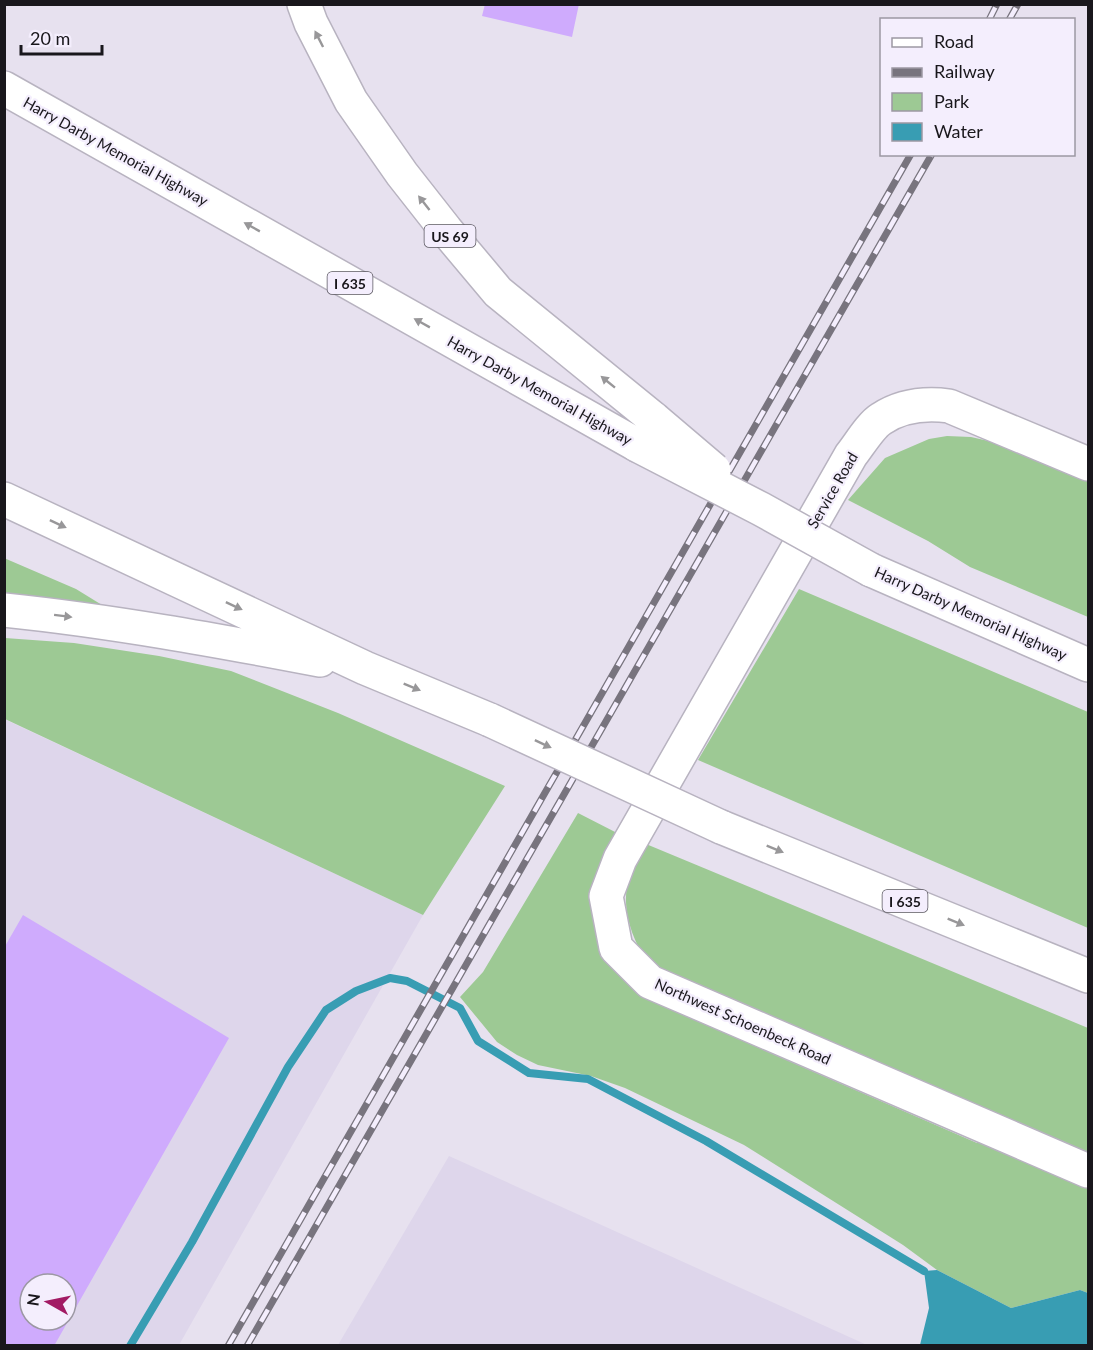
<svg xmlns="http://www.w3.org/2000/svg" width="1093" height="1350" font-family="Lato,sans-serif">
<rect width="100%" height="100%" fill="#e7e1ef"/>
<path fill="#ded6eb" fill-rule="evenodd" d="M4,719L423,915L179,1345L5,1346ZM30,1284H66V1320H30Z
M449,1156L867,1345H338Z"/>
<path fill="#9dc994" d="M947,436L971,437L993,442L1088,481V617L970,567L928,541L848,500L885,458L929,439Z
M4,558L76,589L102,605L46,598L5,596Z
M799,589L1088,712V928L698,760Z
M5,638L74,643L159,656L231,671L338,713L505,786L423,915L5,719Z
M578,813L619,834L596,887L649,995L672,1010L977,1143L986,1113L648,964C630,935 618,903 632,869C635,860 641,852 646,844L1088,1028V1293L1080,1290L1011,1308L937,1270L903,1245L744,1145L625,1088L591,1076L538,1065L517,1055L497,1042L460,997L483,972Z"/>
<path fill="#389db3" d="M937,1270L1011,1308L1080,1290L1088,1293V1345H920L929,1308L924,1271Z"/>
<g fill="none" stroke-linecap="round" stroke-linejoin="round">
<path stroke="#389db3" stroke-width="8" d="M130,1346L192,1242L288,1067L326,1010L356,991L390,978L407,981L460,1008L478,1041L529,1073L588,1079L706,1141L924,1271"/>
</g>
<path fill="#cfabfd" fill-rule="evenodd" d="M485,4H579L572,37L482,16Z
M23,915L229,1038L54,1346H4V948ZM30,1284H66V1320H30Z"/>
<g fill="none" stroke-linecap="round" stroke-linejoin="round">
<g stroke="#b8b3c0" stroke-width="36">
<path id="minor" d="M1088,464L949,406C926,403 902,405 881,419C871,425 859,445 851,455L620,859L606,896L616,948L650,982L1088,1171"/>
</g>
<g stroke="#b8b3c0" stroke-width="36">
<path id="highway" d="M304,4L311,23L351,101L402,174L446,230L498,292L654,419
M4,88L637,445
M4,499L365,668L490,720
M871,570L1088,665
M4,610C111,621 215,640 320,660
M721,827L1088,976"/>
</g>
<use href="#minor" stroke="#fff" stroke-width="33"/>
<use href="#highway" stroke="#fff" stroke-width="33"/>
<g stroke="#78747e" stroke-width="7">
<path id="rail" d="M989,20L997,4
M1009,20L1018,4
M228,1346L911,154
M247,1346L932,154"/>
</g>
<use href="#rail" stroke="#f4eefd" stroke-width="4.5" stroke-dasharray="14" stroke-linecap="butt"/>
<g stroke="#b8b3c0" stroke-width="36" stroke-linecap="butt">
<path id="highway-bridge" d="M654,419L714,470
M637,445L761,509L871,570
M490,720L721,827"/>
</g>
<use href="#highway-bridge" stroke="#fff" stroke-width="33"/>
</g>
<defs><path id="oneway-solid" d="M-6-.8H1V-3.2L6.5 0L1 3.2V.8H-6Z" transform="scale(1.5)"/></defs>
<g fill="#989799">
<use href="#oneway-solid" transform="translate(319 39) rotate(-117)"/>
<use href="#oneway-solid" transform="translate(424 203) rotate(-128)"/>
<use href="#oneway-solid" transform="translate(252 227) rotate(-151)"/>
<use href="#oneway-solid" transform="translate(422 323) rotate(-151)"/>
<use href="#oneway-solid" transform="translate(608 382) rotate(-141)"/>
<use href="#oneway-solid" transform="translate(58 524) rotate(25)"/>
<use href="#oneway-solid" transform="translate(234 606) rotate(25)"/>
<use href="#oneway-solid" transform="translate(63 616) rotate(7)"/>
<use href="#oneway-solid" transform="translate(412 687) rotate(22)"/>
<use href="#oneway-solid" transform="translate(543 744) rotate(25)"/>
<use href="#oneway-solid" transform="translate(775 849) rotate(22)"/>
<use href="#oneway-solid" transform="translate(956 922) rotate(22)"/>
</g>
<g text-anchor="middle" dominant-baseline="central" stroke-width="4.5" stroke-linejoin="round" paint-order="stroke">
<g fill="#f4eefd" stroke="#5b5860" stroke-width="1.5">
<rect x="424.5" y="225" width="51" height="22" rx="4.5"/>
<rect x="327.5" y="272" width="45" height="22" rx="4.5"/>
<rect x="882.5" y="890" width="45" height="22" rx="4.5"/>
</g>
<g font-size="14" font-weight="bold" fill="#19171c">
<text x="450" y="236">US 69</text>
<text x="350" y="283">I 635</text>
<text x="905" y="901">I 635</text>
</g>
<g font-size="15" fill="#19171c" stroke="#f4eefd">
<text transform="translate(116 151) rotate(29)">Harry Darby Memorial Highway</text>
<text transform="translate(540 390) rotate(29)">Harry Darby Memorial Highway</text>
<text transform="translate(832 490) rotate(-60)">Service Road</text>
<text transform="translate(971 613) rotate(24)">Harry Darby Memorial Highway</text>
<text transform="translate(743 1021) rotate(24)">Northwest Schoenbeck Road</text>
</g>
</g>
<rect width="1093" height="1350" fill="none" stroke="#19171c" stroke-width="12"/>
<rect x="880" y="18" width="195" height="138" fill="#f4eefd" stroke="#9c98a3" stroke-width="1.5"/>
<rect x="892" y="38" width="30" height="9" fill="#ffffff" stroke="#9c98a3" stroke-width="1.5"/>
<text x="934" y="48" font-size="18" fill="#19171c">Road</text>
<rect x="892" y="68" width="30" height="9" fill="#78747e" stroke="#9c98a3" stroke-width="1.5"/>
<text x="934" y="78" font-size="18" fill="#19171c">Railway</text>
<rect x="892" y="93" width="30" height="18" fill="#9dc994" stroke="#9c98a3" stroke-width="1.5"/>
<text x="934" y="108" font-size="18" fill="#19171c">Park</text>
<rect x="892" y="123" width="30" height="18" fill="#389db3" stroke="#9c98a3" stroke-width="1.5"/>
<text x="934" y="138" font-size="18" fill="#19171c">Water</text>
<g transform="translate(48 1302) rotate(279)"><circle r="28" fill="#f4eefd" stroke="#9c98a3" stroke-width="1.5"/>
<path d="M0-4.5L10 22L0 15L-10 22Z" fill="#a21a64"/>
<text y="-9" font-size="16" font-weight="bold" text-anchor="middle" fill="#19171c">N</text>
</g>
<path d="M21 45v9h81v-9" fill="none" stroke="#19171c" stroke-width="3"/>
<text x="30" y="45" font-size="18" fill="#19171c" stroke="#f4eefd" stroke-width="4.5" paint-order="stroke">20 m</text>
</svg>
